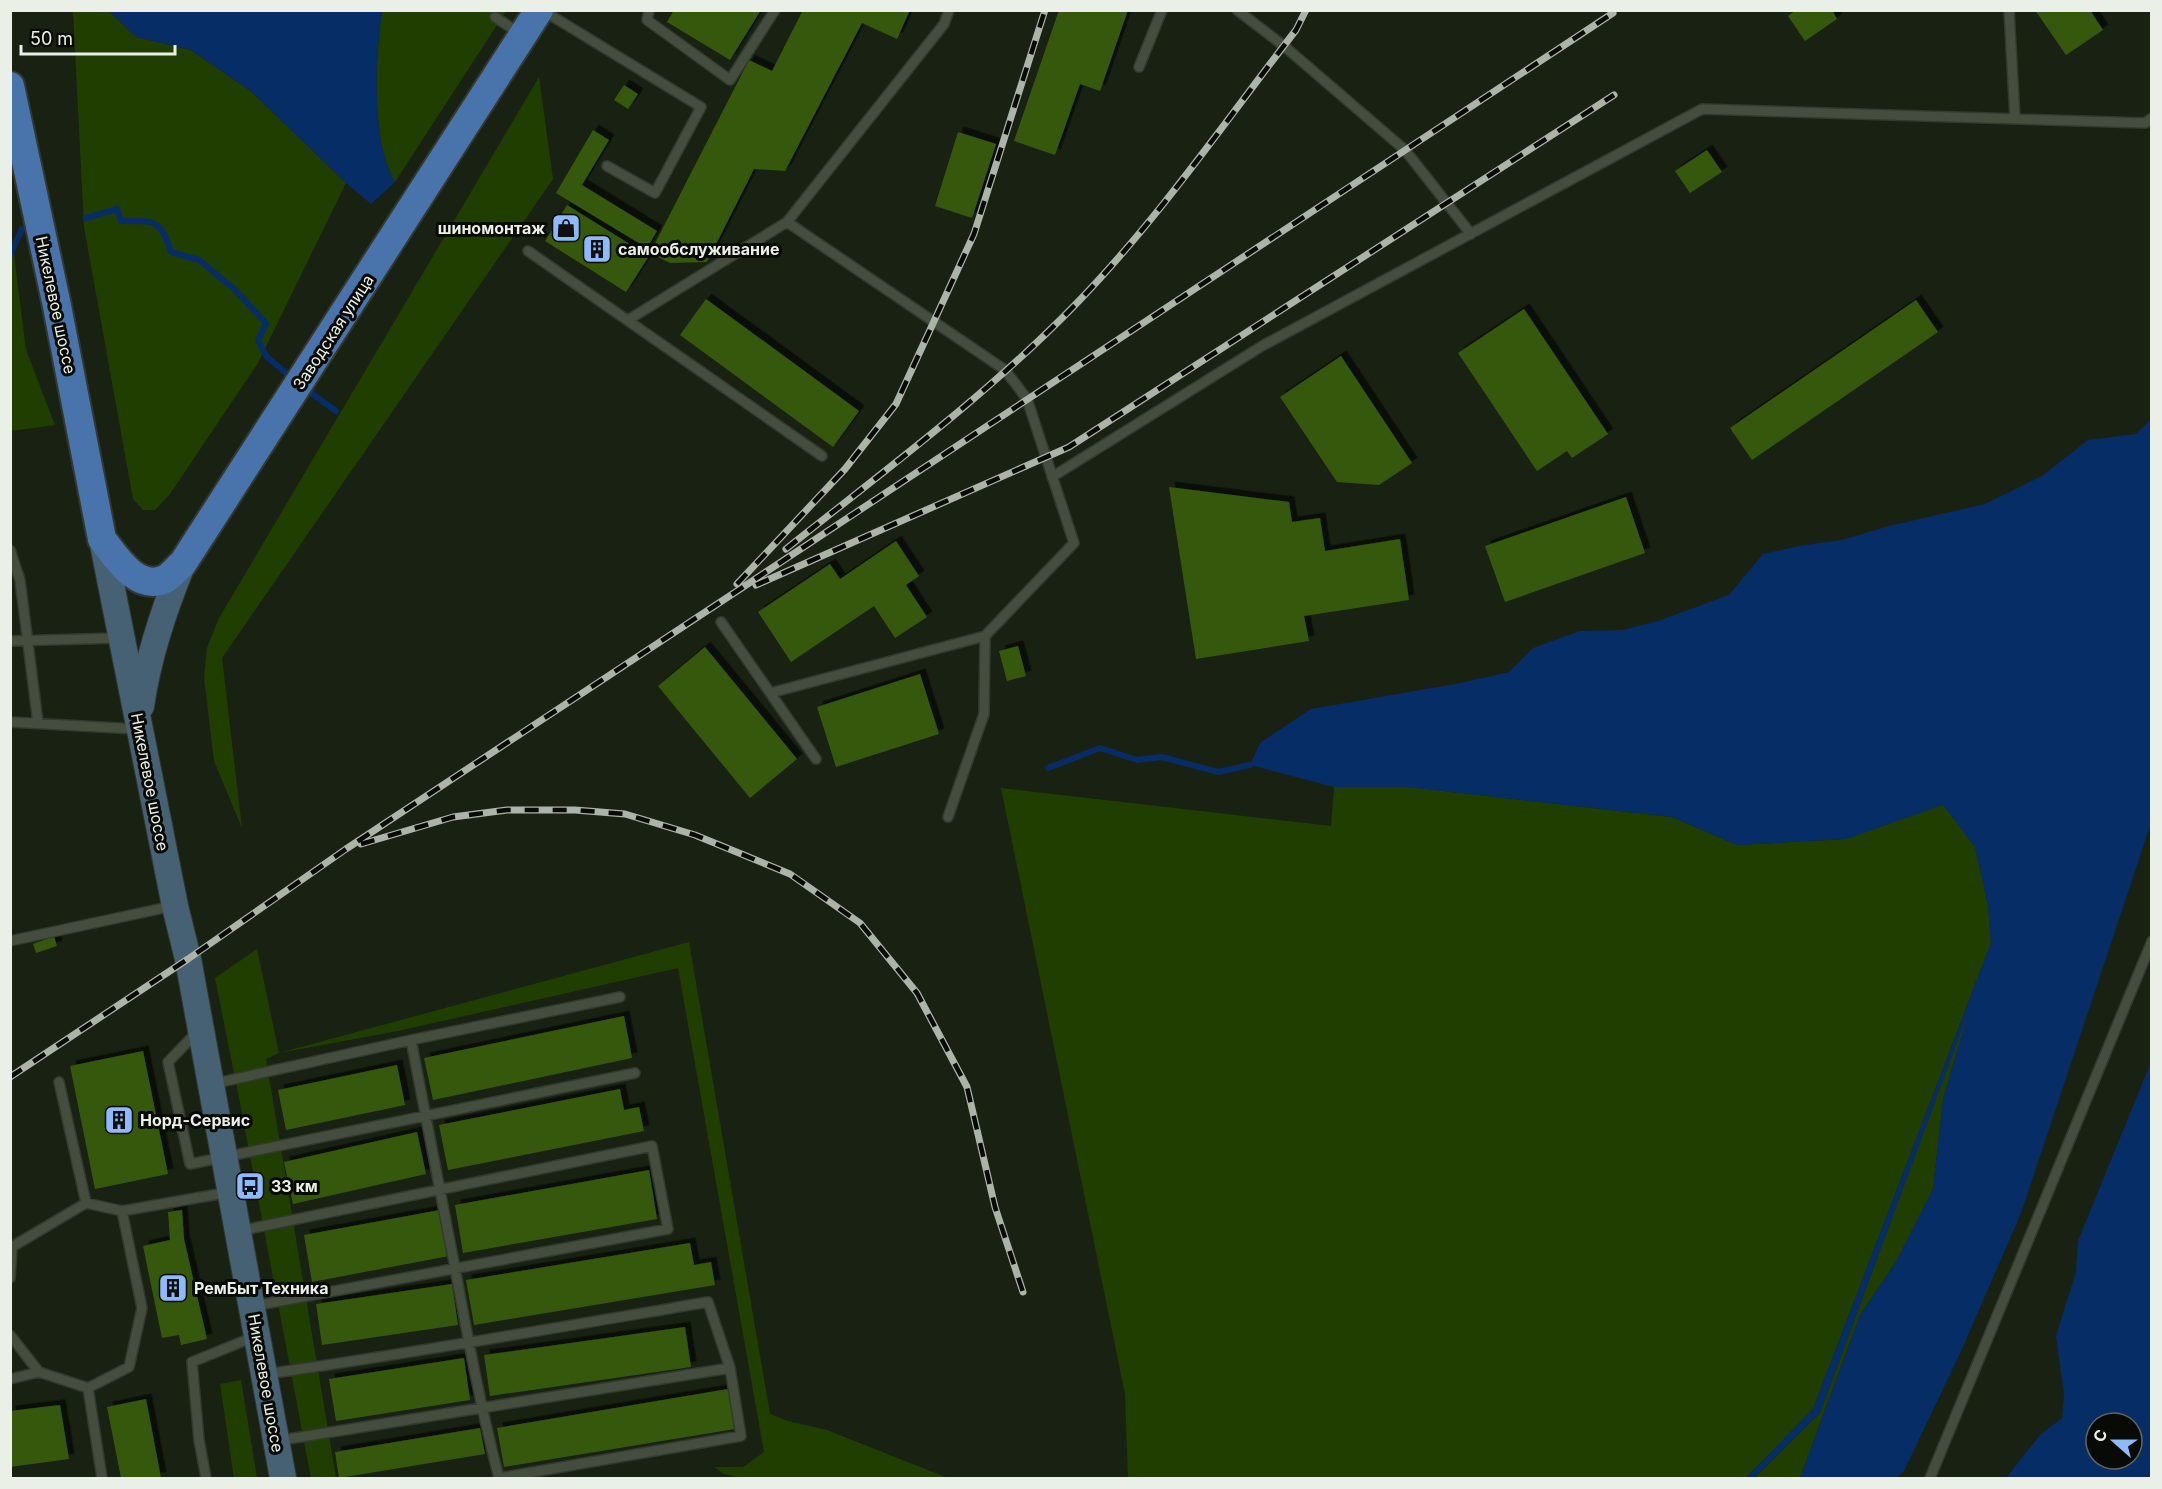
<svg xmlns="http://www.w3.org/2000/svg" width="2162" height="1489" font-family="Inter,sans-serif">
<defs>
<filter id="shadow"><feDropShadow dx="5.5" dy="-5.5" stdDeviation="0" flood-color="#0009"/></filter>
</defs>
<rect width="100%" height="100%" fill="#192113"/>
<path fill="#213e01" d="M73,11H109L136,37L191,50L252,92L346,183L258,363L170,494L155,510H143L133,499L84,227Z
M382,11H506L395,182C371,143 375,56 382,11Z
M539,77L553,179L222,658L242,828L214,761L204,677L207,648L219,618Z
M10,222L26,350L55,425L11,431Z
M1334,787H1408L1672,817L1737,845L1846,839L1943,804L1975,846L1988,905L1991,943L1813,1409L1746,1478H1128L1125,1394L1001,788L1331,826Z
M689,942L770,1414L788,1421L827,1430L948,1478H742L724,1474L714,1467H743L764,1452L678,968L398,1031L279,1053L266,1059L336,1478H311L240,1103L215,978L257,949L279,1053Z
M1972,1001L1943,1100L1933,1189L1896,1262L1860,1315L1800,1478H1754L1820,1413Z
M241,1380L257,1478H234L220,1384Z"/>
<path fill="#072d67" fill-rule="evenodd" d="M109,11H382C375,56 371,143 395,182L371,204L346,183L252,92L191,50L136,37Z
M2151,419V823L2021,1213L1962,1349L1904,1471L1896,1478H1800L1860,1315L1896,1262L1933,1189L1943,1100L1968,1013L1820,1413L1754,1478H1746L1813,1409L1991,943L1988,905L1975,847L1943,805L1846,839L1737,845L1672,817L1408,787H1334L1250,765L1260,743L1311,709L1461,683L1509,672L1533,648L1580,631L1622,630L1658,621L1729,595L1763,554L1799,546L1842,540L1889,526L1985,504L2042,476L2088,440L2136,434Z
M2151,1062V1478H2006L2040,1435L2062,1418L2064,1395L2056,1336L2076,1272L2078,1241ZM2096,1423H2132V1459H2096Z"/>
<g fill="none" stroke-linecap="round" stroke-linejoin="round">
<path stroke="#072d67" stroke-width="6" d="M86,218L117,209L121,221C155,221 160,218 171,252L199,260L234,289L266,323L258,341L267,357L292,378
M10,255L22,229
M304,388L336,411
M1048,768L1100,748L1137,760L1162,757L1218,772L1250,765"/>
</g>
<path fill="#34590b" filter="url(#shadow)" d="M674,10H761L730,60L667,22Z
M803,10H910L897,39L862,23L785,171L754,169L707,262L670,263L650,253L749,60L772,71Z
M1059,10H1128L1100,91L1080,84L1055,155L1014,141Z
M1796,10H1832L1837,19L1805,41L1788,16Z
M2035,10H2090L2103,30L2066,55Z
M624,85L638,94L628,109L614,100Z
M593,130L609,140L582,185L657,231L647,248L556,193Z
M958,132L996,144L972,218L935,206Z
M1707,150L1722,172L1690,193L1675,171Z
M567,205L649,256L626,292L545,241Z
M706,299L859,411L833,447L680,335Z
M1916,300L1938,332L1752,460L1730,428Z
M1524,309L1608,434L1572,458L1567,451L1537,471L1458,353Z
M1341,356L1412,463L1379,485L1337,482L1280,397Z
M1169,487L1289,502L1292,522L1320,518L1325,551L1400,539L1409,600L1304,616L1309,641L1196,659Z
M1626,497L1645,553L1505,602L1485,546Z
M896,541L919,576L906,585L927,617L895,638L874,606L791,662L758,612L830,564L840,579Z
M1018,646L1026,676L1007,681L999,651Z
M705,647L797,759L750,798L658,686Z
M920,674L939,734L836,767L817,707Z
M54,936L57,946L36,953L33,944Z
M624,1016L632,1058L433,1100L424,1058Z
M143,1051L168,1174L95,1189L70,1066Z
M397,1065L405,1105L286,1130L278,1090Z
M620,1089L624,1110L639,1107L644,1131L448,1170L439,1125Z
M417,1132L426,1174L293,1204L284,1162Z
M649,1170L657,1219L463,1253L455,1205Z
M182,1210L184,1239L207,1339L181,1345L179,1335L162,1338L143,1246L170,1240L168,1212Z
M440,1210L449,1256L312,1282L304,1235Z
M690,1243L694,1265L711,1262L715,1285L474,1325L466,1280Z
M452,1284L458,1325L322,1345L316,1304Z
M685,1327L691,1367L490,1396L484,1355Z
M464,1358L470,1400L336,1421L329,1379Z
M728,1389L735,1429L504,1467L497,1428Z
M146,1399L161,1478H121L107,1407Z
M60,1405L69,1459L10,1467V1411Z
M480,1428L485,1454L339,1478L335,1452Z"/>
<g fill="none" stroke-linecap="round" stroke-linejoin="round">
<g stroke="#333930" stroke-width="12">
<path id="lane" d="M542,10L701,107L655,193L607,166
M649,10L647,20L730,80L775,10
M1237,10L1284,46L1405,150L1471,234
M2009,10L2015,119
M495,17L519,33
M1139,67L1162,10
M528,251L822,456
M628,320L787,222
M1052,477L1262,346L1702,109L2145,123L2152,118
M10,550L20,580L38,723
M721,622L816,759
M10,641L119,638
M770,693L985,636L1074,543L1027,399L1005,370L787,222L944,24L949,10
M10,722L136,729
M948,817L984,714L985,636
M10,941L173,906
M198,1031L168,1062L190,1164L635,1073
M59,1082L86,1203
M212,1084L411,1040L620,997
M239,1231L652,1146L668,1229L253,1306
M10,1248L86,1203L122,1211L230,1192
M10,1278L12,1247
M10,1335L39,1372L88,1388L129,1367L142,1308L122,1211
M266,1374C414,1353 561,1327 708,1302L730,1368L741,1436L499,1478C481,1409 468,1339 455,1268C440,1192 426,1116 411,1040
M10,1379L39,1372
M88,1388L102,1478
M280,1445L288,1439L730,1368
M206,1478L199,1440L192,1362L256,1336
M1930,1478L2152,941"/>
</g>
<g stroke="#333930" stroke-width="28">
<path id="secondary" d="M102,539L175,906L188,959L283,1478
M141,706C148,657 164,609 183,563"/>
</g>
<g stroke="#333930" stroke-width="32">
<path id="primary" d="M10,86L57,306L102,539C116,557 137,592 165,579C171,576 177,568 183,563L539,10"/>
</g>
<use href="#lane" stroke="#454e3e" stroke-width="9"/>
<use href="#secondary" stroke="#476174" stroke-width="26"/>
<use href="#primary" stroke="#4974ab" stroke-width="28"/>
<g stroke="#acb3a8" stroke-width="7">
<path id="rail" d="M786,549C884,471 986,396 1074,306C1157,221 1224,123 1296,30L1306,10
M737,584L845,469L896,404L974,234L1045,10
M756,585L1069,447L1614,95
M361,844L453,817L507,810H575L625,814L695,835L790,874L860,923L917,993L967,1087L995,1207L1023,1292
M10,1077L188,959L346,849L1613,13"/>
</g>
<use href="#rail" stroke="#070a05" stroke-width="4.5" stroke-dasharray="14" stroke-linecap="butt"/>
</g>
<defs>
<g id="shop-square" transform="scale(1.5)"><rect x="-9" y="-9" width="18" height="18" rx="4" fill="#8eb9fc" stroke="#070a05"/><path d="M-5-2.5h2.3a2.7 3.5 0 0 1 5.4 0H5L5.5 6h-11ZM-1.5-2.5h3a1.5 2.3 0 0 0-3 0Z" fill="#111"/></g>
<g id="building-square" transform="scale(1.5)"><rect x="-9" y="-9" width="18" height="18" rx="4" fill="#8eb9fc" stroke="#070a05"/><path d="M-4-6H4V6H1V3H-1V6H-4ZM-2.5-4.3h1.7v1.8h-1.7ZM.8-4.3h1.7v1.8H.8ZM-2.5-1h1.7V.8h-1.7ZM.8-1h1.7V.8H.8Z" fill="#111"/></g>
<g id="bus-square" transform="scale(1.5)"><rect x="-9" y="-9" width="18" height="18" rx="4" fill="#8eb9fc" stroke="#070a05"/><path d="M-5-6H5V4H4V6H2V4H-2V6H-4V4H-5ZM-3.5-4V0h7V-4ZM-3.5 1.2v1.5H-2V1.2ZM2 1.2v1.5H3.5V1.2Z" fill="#111"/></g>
</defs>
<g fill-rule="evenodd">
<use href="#shop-square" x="566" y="228"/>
<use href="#building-square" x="597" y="249"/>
<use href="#building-square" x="119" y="1120"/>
<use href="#bus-square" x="250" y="1186"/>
<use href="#building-square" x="173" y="1288"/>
</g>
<g text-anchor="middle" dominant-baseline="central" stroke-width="6" stroke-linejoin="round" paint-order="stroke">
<g font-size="16" font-weight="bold" fill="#eaf0e7" stroke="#070a05" text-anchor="start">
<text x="545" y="228" text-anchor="end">шиномонтаж</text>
<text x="618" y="249">самообслуживание</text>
<text x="140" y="1120">Норд-Сервис</text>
<text x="271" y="1186">33 км</text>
<text x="194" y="1288">РемБыт Техника</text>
</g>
<g font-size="16" fill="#eaf0e7" stroke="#070a05">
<text transform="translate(56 305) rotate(78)">Никелевое шоссе</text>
<text transform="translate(333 332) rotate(-57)">Заводская улица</text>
<text transform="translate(150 782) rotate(79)">Никелевое шоссе</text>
<text transform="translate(266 1383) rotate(80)">Никелевое шоссе</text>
</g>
</g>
<rect width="2162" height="1489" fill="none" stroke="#eaf0e7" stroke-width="24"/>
<g transform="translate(2114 1441) rotate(291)"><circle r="28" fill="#070a05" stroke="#62665f" stroke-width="1.5"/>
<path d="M0-4.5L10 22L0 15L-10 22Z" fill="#8eb9fc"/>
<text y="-9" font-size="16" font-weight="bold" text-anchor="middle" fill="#eaf0e7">С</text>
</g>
<path d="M21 45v9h154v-9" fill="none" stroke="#eaf0e7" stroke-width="3"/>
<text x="30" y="45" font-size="18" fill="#eaf0e7" stroke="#070a05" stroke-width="4.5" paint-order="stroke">50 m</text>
</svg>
